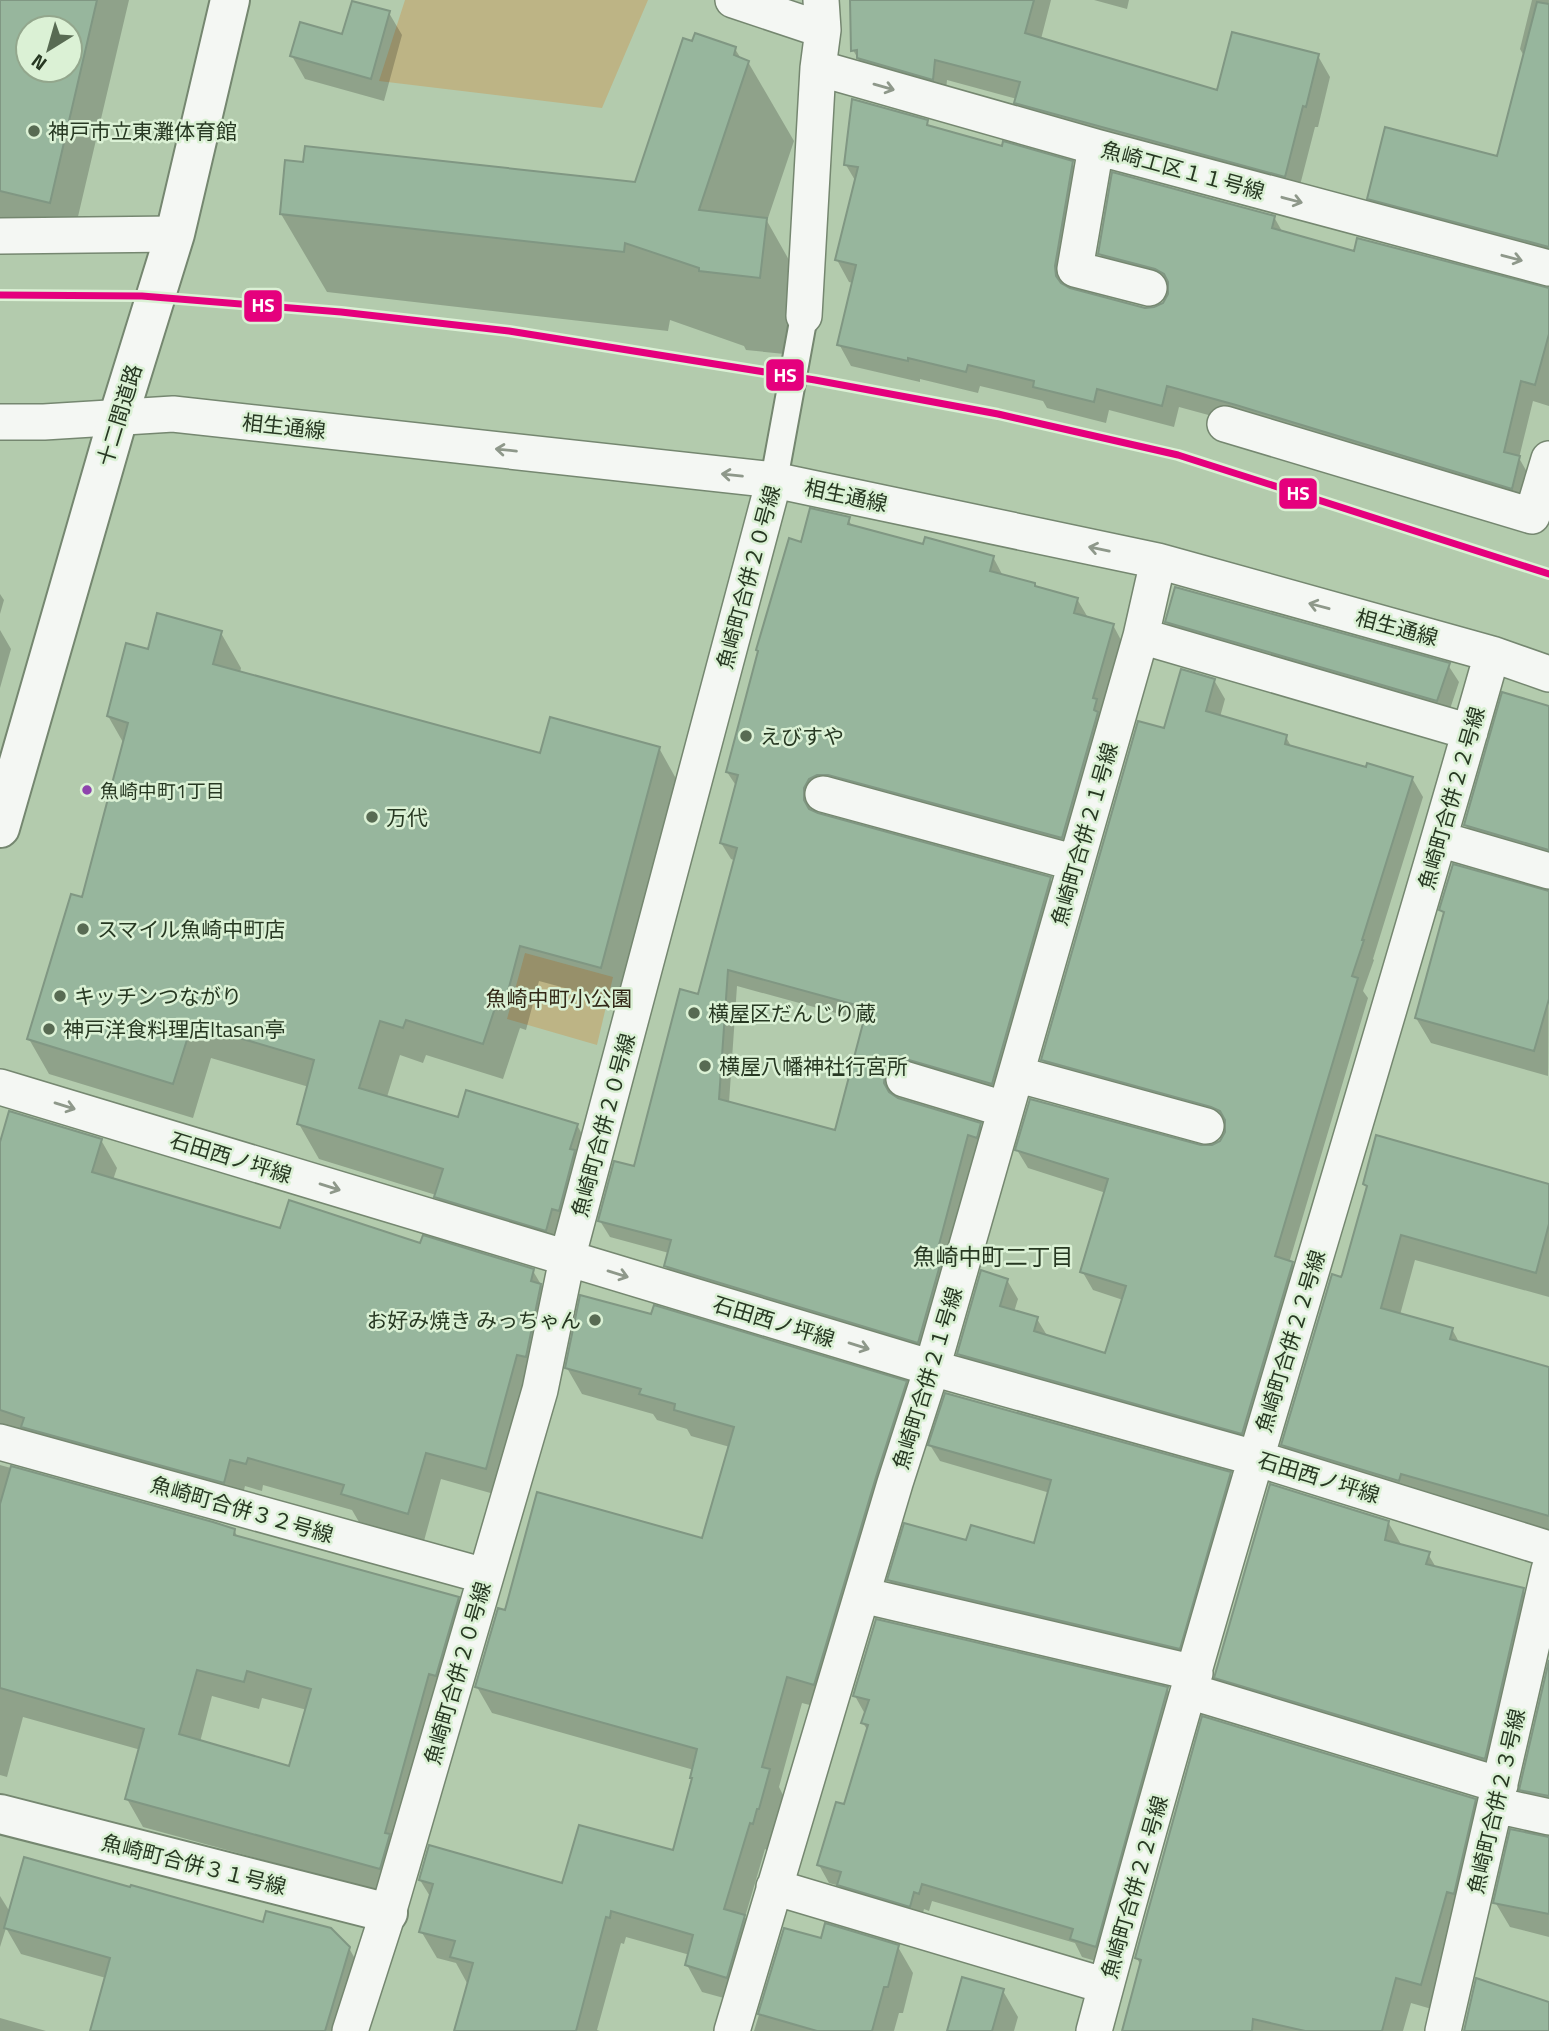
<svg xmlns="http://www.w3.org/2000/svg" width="1549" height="2031" font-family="'Titillium Web','Noto Sans JP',sans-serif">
<rect width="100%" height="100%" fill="#b3cbad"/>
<path fill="#bdb485" d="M405,0H648L602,108L379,81Z
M525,953L613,977L597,1045L507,1019Z"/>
<path fill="#0003" fill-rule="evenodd" d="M0,0H129L72,242L0,225ZM28,28H70V70H28Z
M851,0H1051L1041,39L1218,93L1318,56L1330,77L1318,127H1315L1297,197L1028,124L1016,103L1017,99L947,80L945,100L865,71L853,50Z
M1094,0H1129L1127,9Z
M1532,0H1549V265L1381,220L1369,198L1499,158L1524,56L1520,49Z
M389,13L402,35L384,101L305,79L292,56L343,36Z
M735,49L742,60L748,62L794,141L767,221L811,299L805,356L746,350L744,346L670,320L668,331L327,292L281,214L636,184Z
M927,122L930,127L1003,148L1072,163L1085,185L1067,289L1144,309H1154L1164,304L1170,294L1169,290L1112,276L1100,254L1274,217L1283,233L1355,253L1549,289V406L1533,401L1519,458L1531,479L1524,510L1249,426L1179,407L1174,427L1109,410L1106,423L1047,408L1043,401L980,386L978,393L920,379V382L851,366L839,344L853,283L849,282L837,260L856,182L846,165Z
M848,519L853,528L924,546L993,557L1002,574V576L1077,599L1087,616L1086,618L1113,625L1122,642L1071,854L812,806V812L1050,879L1060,895L1001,1100L893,1091V1097L980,1125L989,1141L927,1359L675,1283L666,1266L669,1253L610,1237L600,1221L636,1168L699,996L736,861L731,859L721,843L737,787L727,772L802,544ZM737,986L865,1021L836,1132L729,1103Z
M0,594L4,600L0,614Z
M1167,622L1448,665L1459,682L1447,718L1178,640Z
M0,630L11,649L0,688Z
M221,633L241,668L240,673L542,755L659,748L679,784L621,1003L539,981L526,1030L520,1028L503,1079L426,1055L423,1063L400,1055L387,1097L459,1120L577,1125L597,1161L579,1245L456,1232L436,1195L319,1159L299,1124L309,1087L211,1058L193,1118L49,1074L29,1039L83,900L124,744L108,716L149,651Z
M1214,680L1225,699L1220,717L1286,737L1292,748L1367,769L1412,778L1423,797L1373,959L1374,960L1363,991L1368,998L1289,1263L1292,1264L1303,1283L1253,1452L970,1373L959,1354L1007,1280L1018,1299L1014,1312L1037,1319L1048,1337L1106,1355L1123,1300L1093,1290L1082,1271L1106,1193L1028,1168L1017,1150L1212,1147L1221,1142L1227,1132V1127L1224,1125L1054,1079L1043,1060L1166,730Z
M1549,710V870L1480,850L1466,825Z
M1549,892L1548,1076L1431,1043L1416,1018L1445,916L1441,910Z
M101,1140L117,1168L113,1180L281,1230L421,1245L533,1271L549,1298L501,1496L441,1479L424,1541L359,1522L352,1510L263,1485L262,1491L245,1486L239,1510L0,1458V1148Z
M1365,1184L1549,1185V1297L1415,1260L1400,1315L1452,1329L1460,1344L1549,1369V1536L1297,1470L1283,1445L1342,1279L1368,1190Z
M567,1368L905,1383L921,1409L829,1710L802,1703L779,1787L784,1797L774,1835L772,1834L767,1850L765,1849L745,1917L760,1943L742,2003L702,1992L687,1965L690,1955L626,1937L624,1944L621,1943L597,2030L600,2031H456L467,1983L456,1963L437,1958L421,1931L431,1898L420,1880L563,1885L674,1853L694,1781L691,1777L694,1770L492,1713L477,1687L506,1612L703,1540L730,1447L691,1436L687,1429L657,1420L653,1414L582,1394Z
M930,1445L1230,1474L1239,1491L1189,1665L899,1597L889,1580L967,1543L1035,1545L1050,1493L940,1461Z
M0,1465L213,1524L234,1530L238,1538L458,1599L474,1626L395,1896L143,1827L127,1799L141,1750L23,1717L7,1777L0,1775ZM212,1696L259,1709L262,1698L307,1710L290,1768L200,1742Z
M1388,1522L1402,1546L1428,1554L1437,1569L1523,1590L1537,1615L1499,1783L1231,1702L1216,1677Z
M1549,1668V1818L1536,1815L1521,1790Z
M1167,1689L1178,1707L1106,1964L1082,1957L1075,1943L932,1901L929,1911L924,1909L920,1924L849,1903L840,1886L829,1883L819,1865L845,1806L868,1731L863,1723L865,1714L855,1696Z
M1475,1800L1490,1826L1435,2010L1411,2003L1403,2031H1124L1141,1966L1137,1958Z
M1549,1838V1937L1510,1927L1495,1902Z
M0,1896L10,1912L349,1948L364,1975L347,2031H91L106,1978L21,1954L6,1928L0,1947Z
M785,1930L822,1940L898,1947L913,1973L903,2013H899L894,2031H754Z
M1003,1991L1018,2017L1014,2031H948Z
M0,2018L46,2031H0Z"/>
<path fill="#97b69d" stroke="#809783" stroke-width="2" fill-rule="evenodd" d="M0,0H97L50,203L0,191ZM28,28H70V70H28Z
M850,0H1034L1025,33L1217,90L1232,32L1319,54L1306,107L1303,106L1285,177L1014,103L1020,82L935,60L933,80L857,58V50L851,51Z
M352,1L390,11L371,79L290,56L300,22L342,34Z
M1537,2L1549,4V247L1367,199L1385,127L1497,156Z
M695,33L736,47L734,55L749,61L699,210L767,218L760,278L699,271V268L625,243L624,252L280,214L285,160L303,162L305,146L635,182L683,38L692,41Z
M852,99L928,120L927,125L1002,146L1003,141L1073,161L1055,266L1056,276L1061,283L1070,288L1145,308L1154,307L1163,303L1168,294V282L1164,274L1155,269L1098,254L1112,172L1275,216L1272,228L1354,251L1357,238L1549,288V334L1535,385L1521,381L1504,452L1520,456L1512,489L1236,405L1167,386L1162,406L1097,389L1094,402L1033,387L1034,381L968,365L966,372L908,358V361L837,345L856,265L835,260L858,167L844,165Z
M810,508L850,517L848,524L923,544L925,537L994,556L990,571L1035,583V586L1078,598L1074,613L1114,624L1093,698L1097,699L1094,710L1098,712L1062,838L828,775H817L809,779L804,788V800L809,809L818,813L1051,877L992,1084L909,1060L900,1059L891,1064L885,1074L884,1083L889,1092L898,1098L981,1123L977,1138L968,1135L936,1256L942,1258L918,1343L664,1266L671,1240L598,1221L614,1161L634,1166L680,989L698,994L737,848L720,843L738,775L726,772L758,651L756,650L789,538L801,542ZM728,970L867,1008L835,1130L719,1099Z
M1175,587L1450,663L1437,701L1165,622Z
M157,613L222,631L213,664L540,753L550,717L660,747L601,968L520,946L507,995L500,993L483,1044L406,1020L403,1028L380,1021L359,1088L458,1117L466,1090L578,1124L570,1149L575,1150L559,1211L552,1209L546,1231L434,1197L443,1169L297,1124L314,1060L192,1024L173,1084L27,1039L71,894L82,897L128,723L107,716L126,643L148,649Z
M1181,669L1215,679L1206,711L1287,735L1285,744L1366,767L1367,763L1413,777L1362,940H1364L1352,976L1358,978L1275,1256L1293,1262L1242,1434L957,1354L981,1270L1008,1279L1000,1306L1038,1317L1034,1331L1105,1353L1126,1286L1080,1272L1108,1179L1015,1150L1030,1099L1201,1145H1212L1220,1141L1225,1132V1120L1220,1111L1211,1107L1041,1060L1138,721L1164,728Z
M1502,692L1549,706V850L1464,825Z
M1453,864L1549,891V999L1534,1051L1415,1018L1444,912L1439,910Z
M9,1111L102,1139L92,1172L280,1228L289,1200L420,1243L423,1235L534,1269L531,1281L541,1284L526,1357L517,1355L486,1469L426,1453L408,1514L341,1494L344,1485L248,1458L246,1464L230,1460L224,1483L21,1427L24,1418L0,1410V1142Z
M1376,1135L1549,1184V1224L1536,1273L1401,1235L1381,1308L1453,1328L1450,1339L1549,1367V1516L1401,1474L1399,1481L1281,1445L1332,1274L1341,1277L1342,1275L1367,1186L1363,1184Z
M580,1295L651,1314L654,1305L907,1381L876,1477L814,1685L787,1677L762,1767L770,1769L759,1809H757L753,1824L750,1823L724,1909L745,1915L727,1978L685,1965L693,1935L611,1911L610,1918L606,1917L576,2031H454L473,1963L450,1957L455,1941L419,1932L433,1884L419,1880L429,1845L562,1883L579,1825L673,1850L692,1778H690L697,1749L475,1687L498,1608L505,1610L537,1492L702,1538L734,1427L674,1410L675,1404L639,1394L641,1389L565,1368Z
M945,1393L1231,1472L1180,1649L887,1580L904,1523L966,1540L971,1525L1034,1543L1051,1480L928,1445Z
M11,1466L213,1522L235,1529L234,1535L459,1597L436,1676L429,1674L385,1833L390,1834L380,1869L125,1799L144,1729L0,1688V1504ZM197,1670L244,1682L247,1671L311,1689L289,1766L179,1734Z
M1270,1484L1389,1521L1385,1540L1430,1552L1426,1564L1524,1588L1485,1759L1214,1678Z
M876,1619L1168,1687L1096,1947L1070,1939L1073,1929L922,1884L919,1894L914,1892L910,1907L837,1885L841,1872L817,1865L836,1802L844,1804L868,1725L861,1723L869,1700L853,1696Z
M1549,1660V1796L1519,1790Z
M1202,1716L1476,1799L1454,1894L1447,1892L1421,1985L1396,1978L1382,2031H1305L1253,2019L1252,2031H1122L1141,1960L1135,1958Z
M1510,1829L1549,1837V1914L1493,1903Z
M24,1857L130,1887L131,1885L263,1922L266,1911L331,1928L350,1947L325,2031H90L110,1958L4,1928Z
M825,1923L899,1945L888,1987H884L872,2031H817L758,2014L784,1928L821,1938Z
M962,1977L1004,1989L992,2031H947Z
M1476,1978L1549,2002V2031H1464Z"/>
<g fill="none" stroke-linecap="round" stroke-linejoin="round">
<g stroke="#758770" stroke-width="30">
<path id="pedestrian" d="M774,480L804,316"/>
</g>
<g stroke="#758770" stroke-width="38">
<path id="minor" d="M733,0L823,30
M818,68L1096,147L1549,268
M1096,147L1075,269L1149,288
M0,236L175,234
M804,316L818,68L823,30L821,0
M0,422H44L173,414L774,480L1158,561L1492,654L1549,674
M1225,424L1532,516L1549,459
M1141,636L1470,732
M823,794L1076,863
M1439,839L1549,871
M1016,1074L1206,1126
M904,1079L1004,1109
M0,1087L932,1368L1255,1458L1549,1549
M0,1442L485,1576
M862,1595L1195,1673
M1189,1691L1500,1785
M1495,1805L1549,1817
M774,1887L1106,1986
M350,2031L388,1913L540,1390L567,1259L774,480
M732,2031L895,1483L932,1368L1141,636L1158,561
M1094,2031C1217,1569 1362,1114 1492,654
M1443,2031L1549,1570"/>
</g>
<g stroke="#758770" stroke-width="42">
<path id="tertiary" d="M0,828L118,418L175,234L230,0
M0,1814L388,1913"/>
</g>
<use href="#pedestrian" stroke="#f4f7f3" stroke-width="26"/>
<use href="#minor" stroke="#f4f7f3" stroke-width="35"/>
<use href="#tertiary" stroke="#f4f7f3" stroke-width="38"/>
<g stroke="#dbf1d5" stroke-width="12">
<path id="rail-1" d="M0,295L142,296L341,312L509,331L815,380L998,414L1178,455L1549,574"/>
</g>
<use href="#rail-1" stroke="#e5007d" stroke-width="7"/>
</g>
<defs><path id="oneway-shaft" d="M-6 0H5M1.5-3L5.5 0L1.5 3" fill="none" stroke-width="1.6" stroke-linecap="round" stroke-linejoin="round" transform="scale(1.75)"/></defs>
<g stroke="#8e988a">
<use href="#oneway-shaft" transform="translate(884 87) rotate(16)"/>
<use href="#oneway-shaft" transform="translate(1292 200) rotate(15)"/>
<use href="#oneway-shaft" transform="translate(1512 258) rotate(15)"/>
<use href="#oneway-shaft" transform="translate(506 450) rotate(-174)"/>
<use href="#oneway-shaft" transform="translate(732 475) rotate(-174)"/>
<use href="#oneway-shaft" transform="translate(1099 549) rotate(-168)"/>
<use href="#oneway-shaft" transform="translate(1319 606) rotate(-165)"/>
<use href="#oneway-shaft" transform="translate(65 1106) rotate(17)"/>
<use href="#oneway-shaft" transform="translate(330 1187) rotate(17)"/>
<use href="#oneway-shaft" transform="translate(618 1274) rotate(17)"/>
<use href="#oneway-shaft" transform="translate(859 1346) rotate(17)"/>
</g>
<g fill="#586b53" stroke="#dbf1d5" stroke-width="2.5">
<circle cx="34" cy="131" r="7"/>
<circle cx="746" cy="736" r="7"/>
<circle cx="372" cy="817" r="7"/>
<circle cx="83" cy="929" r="7"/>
<circle cx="60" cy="996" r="7"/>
<circle cx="694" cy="1013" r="7"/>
<circle cx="49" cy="1029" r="7"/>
<circle cx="705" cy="1066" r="7"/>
<circle cx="595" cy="1320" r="7"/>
</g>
<circle fill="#8e44ad" stroke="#dbf1d5" stroke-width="2.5" cx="87" cy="790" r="6"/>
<g text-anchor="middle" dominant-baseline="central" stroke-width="5" stroke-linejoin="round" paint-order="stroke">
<g font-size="19" fill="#273822" stroke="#dbf1d5" text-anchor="start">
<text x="100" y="790">魚崎中町1丁目</text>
</g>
<g font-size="21" fill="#273822" stroke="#dbf1d5" text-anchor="start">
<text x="48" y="131">神戸市立東灘体育館</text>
<text x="760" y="736">えびすや</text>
<text x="386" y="817">万代</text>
<text x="97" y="929">スマイル魚崎中町店</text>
<text x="74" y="996">キッチンつながり</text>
<text x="708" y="1013">横屋区だんじり蔵</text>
<text x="63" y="1029">神戸洋食料理店Itasan亭</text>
<text x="719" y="1066">横屋八幡神社行宮所</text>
<text x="581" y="1320" text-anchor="end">お好み焼き みっちゃん</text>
</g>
<g font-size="21" fill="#273822" stroke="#dbf1d5">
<text transform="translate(1183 170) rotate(15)">魚崎工区１１号線</text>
<text transform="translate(119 415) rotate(-73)">十二間道路</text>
<text transform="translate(284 426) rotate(6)">相生通線</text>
<text transform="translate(846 495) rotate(12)">相生通線</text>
<text transform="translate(748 577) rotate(-75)">魚崎町合併２０号線</text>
<text transform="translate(1397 627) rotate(15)">相生通線</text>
<text transform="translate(1451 798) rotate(-74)">魚崎町合併２２号線</text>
<text transform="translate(1084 834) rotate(-74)">魚崎町合併２１号線</text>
<text transform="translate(603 1125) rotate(-75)">魚崎町合併２０号線</text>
<text transform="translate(231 1157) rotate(17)">石田西ノ坪線</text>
<text transform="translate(774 1321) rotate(17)">石田西ノ坪線</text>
<text transform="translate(1290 1341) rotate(-73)">魚崎町合併２２号線</text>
<text transform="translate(927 1378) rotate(-73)">魚崎町合併２１号線</text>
<text transform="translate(1319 1477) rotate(17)">石田西ノ坪線</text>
<text transform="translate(242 1509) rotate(16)">魚崎町合併３２号線</text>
<text transform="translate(457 1673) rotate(-74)">魚崎町合併２０号線</text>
<text transform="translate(1496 1801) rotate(-77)">魚崎町合併２３号線</text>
<text transform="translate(194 1864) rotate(14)">魚崎町合併３１号線</text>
<text transform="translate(1134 1887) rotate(-74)">魚崎町合併２２号線</text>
</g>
<g font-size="21" fill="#322817" stroke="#dbf1d5">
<text x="559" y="998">魚崎中町小公園</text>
</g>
<g font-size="23" fill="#273822" stroke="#dbf1d5">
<text x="993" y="1256">魚崎中町二丁目</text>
</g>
</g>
<g stroke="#dbf1d5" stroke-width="2.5">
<rect x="243" y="289" width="40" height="34" rx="7" fill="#e5007d"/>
<rect x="765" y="358" width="40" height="34" rx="7" fill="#e5007d"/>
<rect x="1278" y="477" width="40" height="33" rx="7" fill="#e5007d"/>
</g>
<g font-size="19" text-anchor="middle" font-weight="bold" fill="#fff">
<text x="263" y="312">HS</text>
<text x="785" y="382">HS</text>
<text x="1298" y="500">HS</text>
</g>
<g transform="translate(49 49) rotate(217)"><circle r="33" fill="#dbf1d5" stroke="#93a78d" stroke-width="2"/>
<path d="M0-5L12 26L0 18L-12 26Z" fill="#586b53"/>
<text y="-10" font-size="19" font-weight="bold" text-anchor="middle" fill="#273822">N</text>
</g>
</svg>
